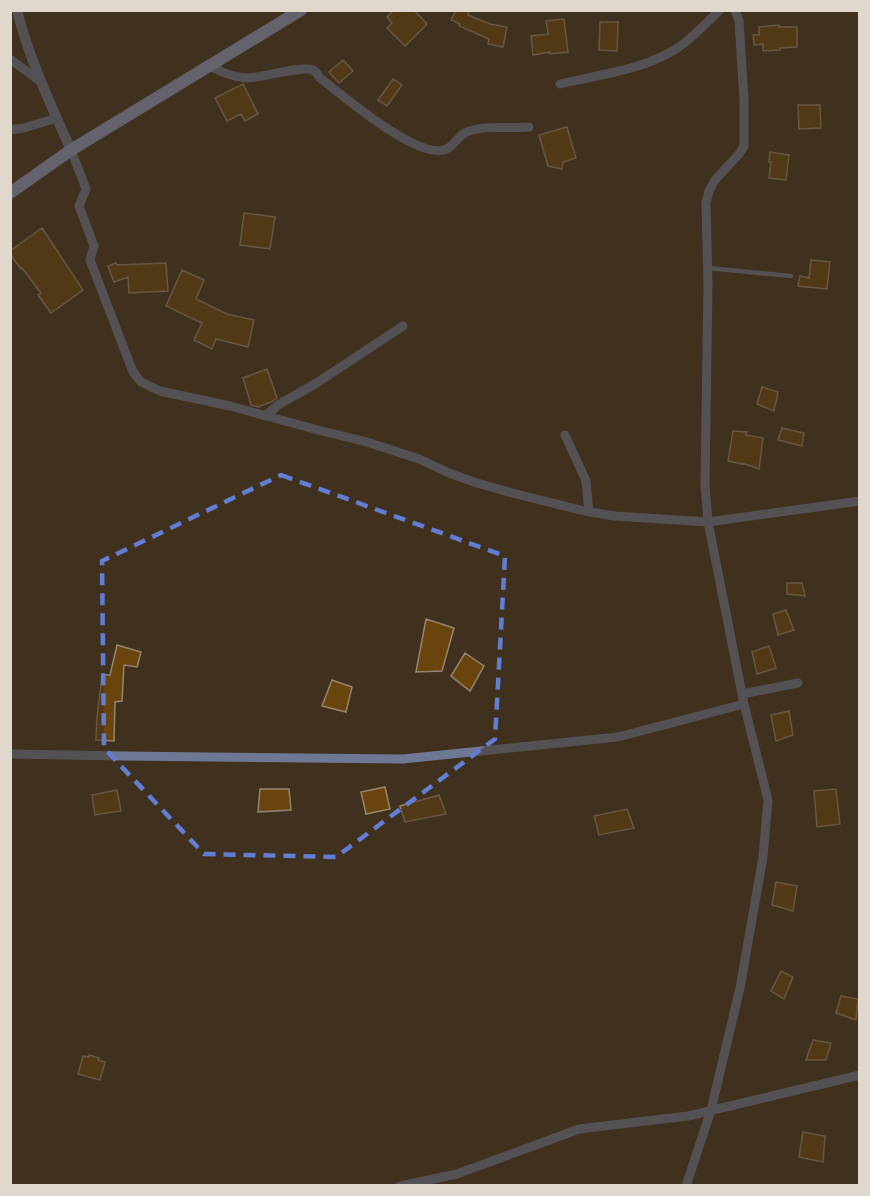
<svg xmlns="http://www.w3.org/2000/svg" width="870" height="1196" font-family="Karla,sans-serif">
<rect width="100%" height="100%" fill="#40311f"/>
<path fill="#69440c" stroke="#958470" stroke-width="1.5" d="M394,10H414L427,24L405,46L387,28L392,23L387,17Z
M456,10H470L468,15L490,24L507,27L503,47L488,44L489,39L459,26L460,24L451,20Z
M564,19L568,52L550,54V52L533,55L531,36L548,34L546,21Z
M600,22H618L617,51L599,50Z
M779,25V27H797V47L780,48V50L763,51V44L754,45L753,35H759V27Z
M343,60L353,71L339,83L329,72Z
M393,79L402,85L387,106L378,100Z
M243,84L258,114L245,121L241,114L227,121L215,98Z
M798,105H820L821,128L799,129Z
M567,127L576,158L563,162L562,169L548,166L539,135Z
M770,152L789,155L786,180L769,178L771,162H769Z
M244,213L275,217L270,249L240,245Z
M42,228L83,290L51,313L38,295L41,293L22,268L21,269L10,254V251Z
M811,260L830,262L827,289L798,286L800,276L809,278Z
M116,263L117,265L166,263L168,291L129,293L128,277L114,282L108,266Z
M182,270L204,280L196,299L227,314L254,320L248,347L216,339L212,349L194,340L202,323L166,306Z
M267,369L277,398L271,402L258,407L251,405L243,378Z
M762,387L778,392L774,411L757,404Z
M782,428L804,433L802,446L778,440Z
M733,431L747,432L746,435L763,438L759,469L742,463V464L728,461Z
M787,583H802L805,596L787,594Z
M786,610L794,630L778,635L773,614Z
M426,619L454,628L442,671L416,672Z
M117,645L141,652L137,667L124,665L122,701L115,702L114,741L96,740L97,717L102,675H110Z
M769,646L776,668L757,674L752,652Z
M465,653L484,666L470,691L451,676Z
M332,680L352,687L346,712L322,706Z
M789,711L793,735L776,741L771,715Z
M385,787L390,809L366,814L361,792Z
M260,789H289L291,810L258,812Z
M836,789L840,824L817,827L814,791Z
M117,790L121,811L95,815L92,795Z
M439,795L446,814L405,822L400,806Z
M627,809L634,828L599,835L594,816Z
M776,882L797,886L793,911L772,905Z
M781,971L793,977L784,999L771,991Z
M841,996L858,999L856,1020L836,1013Z
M813,1040L831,1043L826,1060H806Z
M89,1055L99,1058L98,1060L105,1062L100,1080L78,1074L83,1056L89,1057Z
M803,1132L825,1136L823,1162L799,1157Z"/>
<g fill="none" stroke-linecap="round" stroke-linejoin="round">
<path stroke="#6e7895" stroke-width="4.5" d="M708,268L791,276"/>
<path stroke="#6e7895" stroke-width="9" d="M10,59L41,82
M210,66C222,72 232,77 246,78C263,78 301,65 313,70C317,72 317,73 319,77C342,95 415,158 444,150C454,147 457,137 465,133C482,124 510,129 529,127
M560,84C597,75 636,71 669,53C687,44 705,24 720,10
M10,130L24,128L57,118
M71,150L86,189L79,206L94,246L90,260L133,372L141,382L160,391L230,406L318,430L367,442L419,459L449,473L477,483L512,493L589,512L615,516L708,522L860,501
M265,416L278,405L315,384L403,326
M565,435L586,481L589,512
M742,694L798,683
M10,754L123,756L403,759L618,737L744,704
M400,1186L457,1174L579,1129L688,1116L860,1075
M686,1186L711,1110L740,988L763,857L768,800L744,704L708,522L705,485L708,283L706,203L709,191L715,180L739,154L744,146V100L739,21L735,10"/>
<path stroke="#6e7895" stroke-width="10" d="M17,10C29,59 51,105 71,150"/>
<path stroke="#8e9dcc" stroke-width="12" d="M10,193L71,150L301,10"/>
</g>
<path d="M0 0H870V1196H0ZM281,475L505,556L495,739L336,857L204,854L104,748L102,561Z" fill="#40311f" fill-opacity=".55" fill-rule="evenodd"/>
<path fill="none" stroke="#627ed4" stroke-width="4.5" stroke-dasharray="12 8" stroke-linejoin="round" d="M281,475L505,556L495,739L336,857L204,854L104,748L102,561Z"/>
<rect width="870" height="1196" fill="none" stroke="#e1d8cd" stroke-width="24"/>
</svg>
